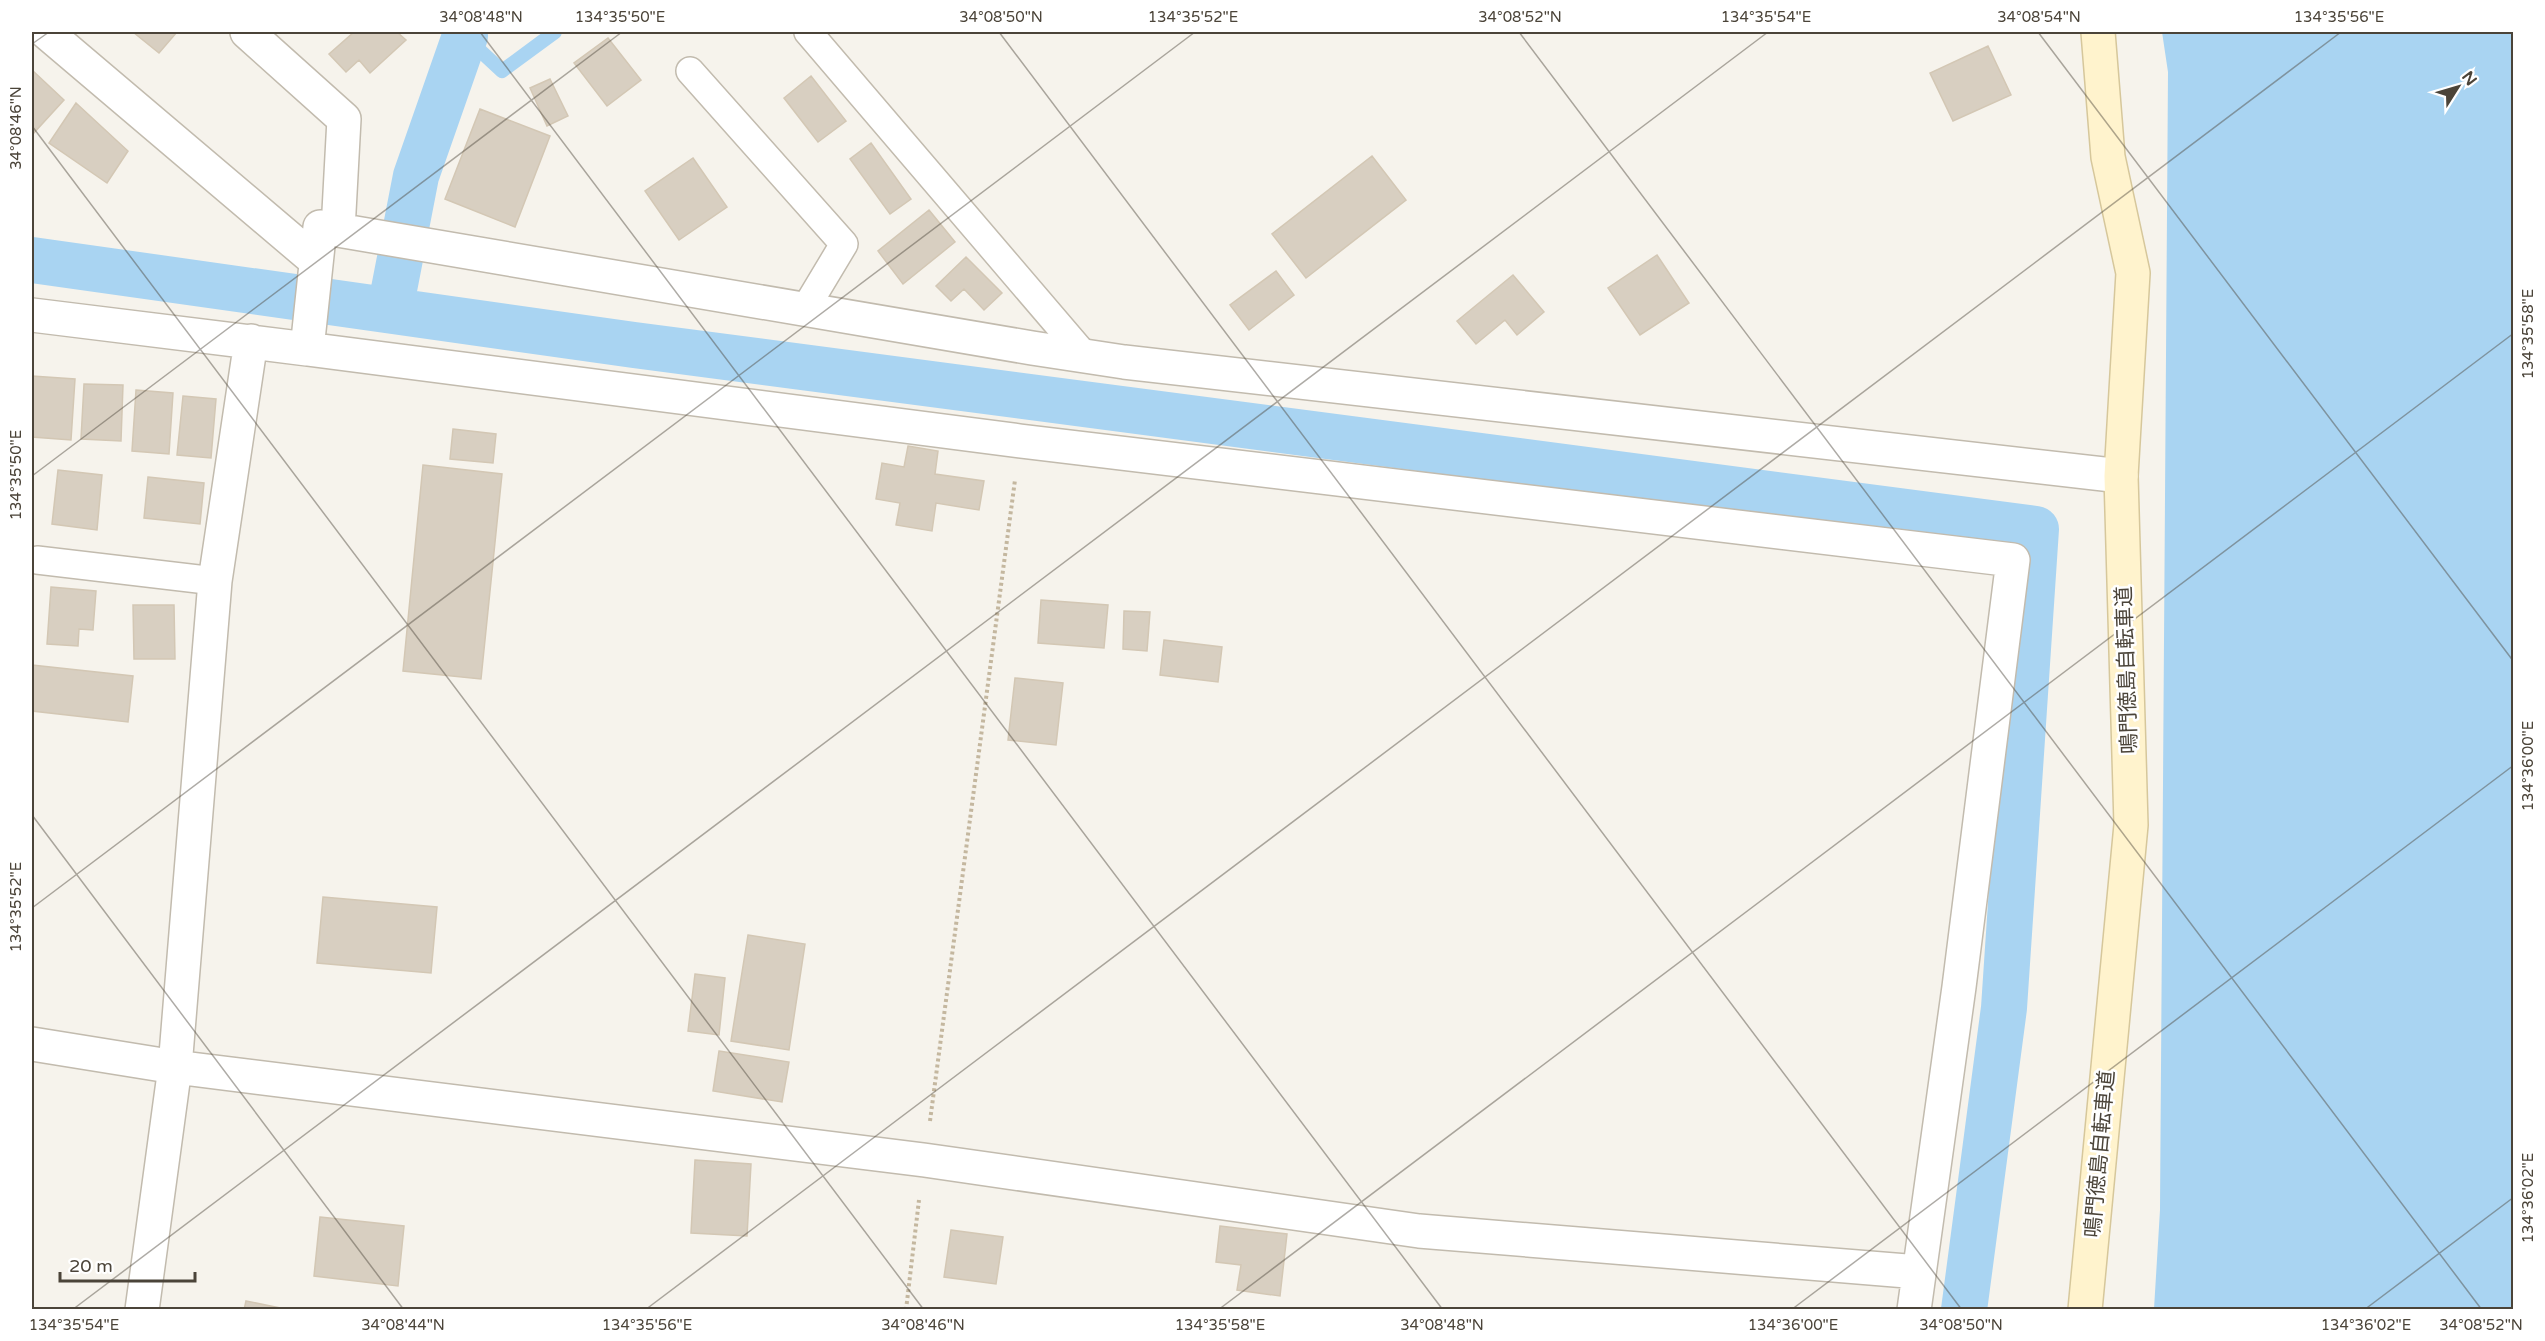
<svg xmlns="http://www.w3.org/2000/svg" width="2545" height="1341" font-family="'Varela Round','Noto Sans JP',sans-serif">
<rect width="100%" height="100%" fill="#f6f3ec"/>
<path fill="#a9d4f2" d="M2162,32H2513V1309H2154L2160,1210L2168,72Z"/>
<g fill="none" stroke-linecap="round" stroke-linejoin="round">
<path stroke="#a9d4f2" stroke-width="14" d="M460,32L502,71L555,32"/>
<path stroke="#a9d4f2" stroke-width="46" d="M32,260L634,345L2036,529L2004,1008L1964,1310
M390,310L416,176L465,36"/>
</g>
<path fill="#d8cfc1" stroke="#d3c7b4" stroke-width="1.5" d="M133,32H177L159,53Z
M354,32H397L406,40L370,73L359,60L346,72L329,54Z
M608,38L641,80L607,106L574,63Z
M1988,46L2011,95L1953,121L1930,73Z
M32,70L64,100L32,135Z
M811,76L846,121L818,142L784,98Z
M550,79L568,116L547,126L530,88Z
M76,103L128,151L107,183L49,143Z
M480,109L550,136L515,227L445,199Z
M871,143L911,199L890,214L850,159Z
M1372,156L1406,200L1306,278L1272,234Z
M693,158L727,207L679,240L645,191Z
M929,210L955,242L903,284L878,251Z
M1657,255L1689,303L1640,335L1608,288Z
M966,257L1002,293L984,310L964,289L951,301L936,286Z
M1276,271L1294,295L1249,330L1230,305Z
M1513,275L1544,312L1517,335L1505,320L1476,344L1457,321Z
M32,376L75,379L71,440L32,437Z
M84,384L123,385L121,441L81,439Z
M136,390L173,393L169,454L132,451Z
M183,396L216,399L211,458L177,455Z
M453,429L496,434L493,463L450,459Z
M908,446L938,451L935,474L984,481L979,510L936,503L932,531L896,525L900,503L876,499L882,463L904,467Z
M423,465L502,474L481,679L403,671Z
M58,470L102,475L97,530L52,524Z
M148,477L204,483L200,524L144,518Z
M51,587L96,591L93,630L79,629L78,646L47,644Z
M1041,600L1108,605L1104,648L1038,643Z
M133,605H174L175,659H134Z
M1124,611L1150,612L1147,651L1123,649Z
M1164,640L1222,647L1218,682L1160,675Z
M32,665L133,676L128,722L32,711Z
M1015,678L1063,683L1056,745L1008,740Z
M323,897L437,907L431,973L317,963Z
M748,935L805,944L789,1050L731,1041Z
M695,974L725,978L719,1035L688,1031Z
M719,1051L789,1062L782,1102L713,1091Z
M695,1160L751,1164L747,1236L691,1233Z
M320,1217L404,1226L398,1286L314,1276Z
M1220,1226L1287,1234L1280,1296L1237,1290L1241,1265L1216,1262Z
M951,1230L1003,1237L996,1284L944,1277Z
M246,1301L290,1310H244Z"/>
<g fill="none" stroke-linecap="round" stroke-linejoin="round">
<g stroke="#c2bbae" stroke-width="30">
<path id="service" d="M808,32L1085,356
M690,71L844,244L805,309
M37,560L215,581"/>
</g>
<g stroke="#c2bbae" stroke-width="36">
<path id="minor" d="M46,32L316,261
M247,32L344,119L338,230
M32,315L307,349L320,227L1032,348L1124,362L2121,476
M307,349L1020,441L2013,560L1959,987L1914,1310
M32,1044L175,1067L924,1160L1419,1231L1919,1272
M142,1310L175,1067L215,581L251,341"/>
</g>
<g stroke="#d6c79b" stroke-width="36">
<path id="secondary" d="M2085,1310L2131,825L2121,476L2133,273L2108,157L2098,32"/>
</g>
<path stroke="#c4b79f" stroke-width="4" stroke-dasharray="3 3" stroke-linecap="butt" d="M930,1121L1015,480
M906,1310L919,1200"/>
<use href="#service" stroke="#fff" stroke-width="27"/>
<use href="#minor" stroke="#fff" stroke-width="33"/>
<use href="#secondary" stroke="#fff3cd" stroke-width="33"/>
</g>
<path fill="none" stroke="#4b4439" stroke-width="1.5" stroke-opacity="0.45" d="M480,32L1443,1310M999,32L1962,1310M1519,32L2482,1310M2038,32L2514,662M32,44L49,32M32,126L924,1310M32,476L622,32M32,815L404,1310M32,908L1195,32M72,1310L1768,32M645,1310L2341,32M1218,1310L2514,333M1791,1310L2514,765M2364,1310L2514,1197"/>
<g text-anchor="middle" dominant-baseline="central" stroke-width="5" stroke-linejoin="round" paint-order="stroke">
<g font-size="21" fill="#4b4439" stroke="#fff">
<text transform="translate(2127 670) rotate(-92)">鳴門徳島自転車道</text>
<text transform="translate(2100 1154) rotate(-85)">鳴門徳島自転車道</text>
</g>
</g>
<rect width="2545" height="1341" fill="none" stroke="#ffffff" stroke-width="66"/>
<g transform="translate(2458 87) rotate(53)" stroke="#ffffff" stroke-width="4.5" paint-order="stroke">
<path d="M0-4.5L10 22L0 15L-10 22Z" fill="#4b4439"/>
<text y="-9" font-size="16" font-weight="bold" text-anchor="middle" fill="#4b4439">N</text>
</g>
<path d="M60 1272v9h135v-9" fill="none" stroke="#4b4439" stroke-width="3"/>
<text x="69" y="1272" font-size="18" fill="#4b4439" stroke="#ffffff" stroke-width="4.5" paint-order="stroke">20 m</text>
<rect x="33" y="33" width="2479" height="1275" fill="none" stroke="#4b4439" stroke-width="2"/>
<g font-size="15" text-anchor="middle" fill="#4b4439">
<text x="481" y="22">34°08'48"N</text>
<text x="620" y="22">134°35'50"E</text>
<text x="1001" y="22">34°08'50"N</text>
<text x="1193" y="22">134°35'52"E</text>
<text x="1520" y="22">34°08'52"N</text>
<text x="1766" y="22">134°35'54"E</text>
<text x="2039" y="22">34°08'54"N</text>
<text x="2339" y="22">134°35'56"E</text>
<text transform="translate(16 128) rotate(-90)" y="5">34°08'46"N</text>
<text transform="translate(2528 334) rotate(-90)" y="5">134°35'58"E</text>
<text transform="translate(16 475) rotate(-90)" y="5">134°35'50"E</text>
<text transform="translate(2528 766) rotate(-90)" y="5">134°36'00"E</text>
<text transform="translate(16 907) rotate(-90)" y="5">134°35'52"E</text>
<text transform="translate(2528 1198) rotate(-90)" y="5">134°36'02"E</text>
<text x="74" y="1330">134°35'54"E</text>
<text x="403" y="1330">34°08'44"N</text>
<text x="647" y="1330">134°35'56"E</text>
<text x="923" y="1330">34°08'46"N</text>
<text x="1220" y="1330">134°35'58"E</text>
<text x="1442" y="1330">34°08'48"N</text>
<text x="1793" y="1330">134°36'00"E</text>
<text x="1961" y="1330">34°08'50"N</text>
<text x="2366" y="1330">134°36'02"E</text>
<text x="2481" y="1330">34°08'52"N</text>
</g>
</svg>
